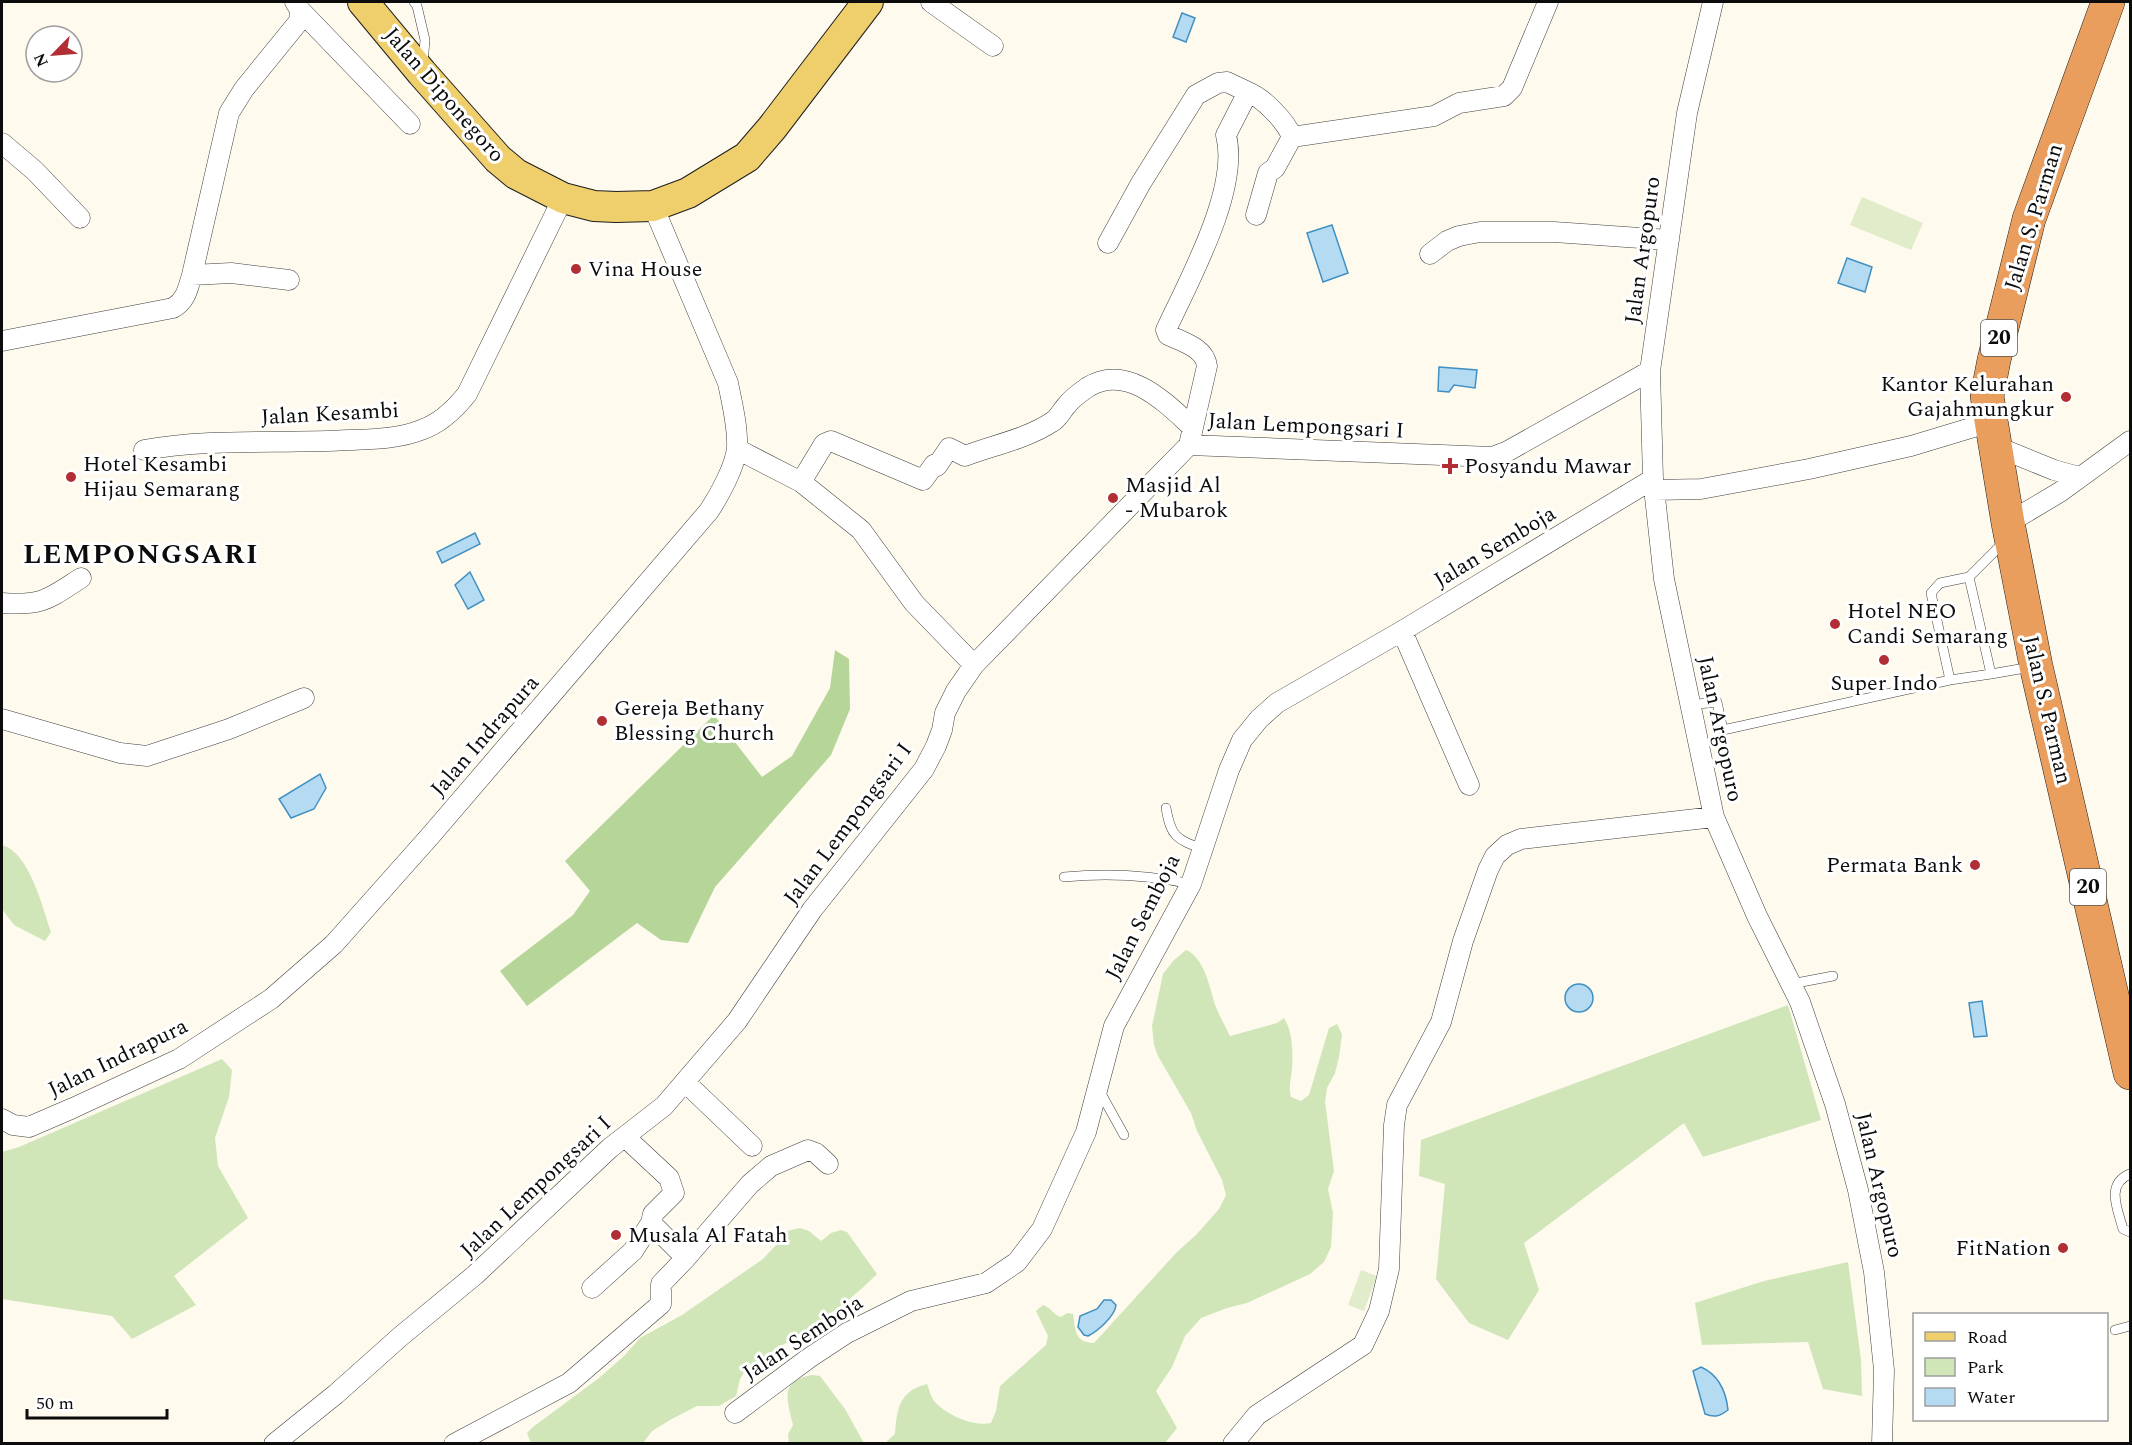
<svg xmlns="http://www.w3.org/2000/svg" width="2132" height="1445" font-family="Spectral,serif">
<rect width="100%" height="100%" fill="#fefaed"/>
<path fill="#d0e6b9" d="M2,845C30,853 42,907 51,932L45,941L14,925L2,909Z
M1186,950C1204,957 1210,988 1215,1005C1219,1015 1225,1026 1230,1036L1277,1023L1284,1018C1293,1032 1293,1054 1292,1069C1291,1080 1288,1087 1291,1097L1301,1101L1309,1095L1329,1028L1337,1024L1342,1034L1339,1057L1335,1073L1327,1088L1325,1102L1334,1171L1328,1189L1333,1213L1331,1247L1324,1262L1310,1274L1247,1303L1227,1308L1201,1318L1185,1336L1172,1367L1156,1391L1177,1428L1165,1443H885L895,1434C897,1409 899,1391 927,1384C929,1389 931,1397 934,1401C946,1415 974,1427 991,1423L996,1411L1000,1386L1046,1345L1048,1336L1036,1311L1043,1305C1051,1308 1054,1315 1061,1317L1067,1313L1073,1314C1076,1329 1073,1342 1094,1343L1177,1252L1196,1235L1219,1209L1226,1195L1222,1180L1197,1131L1191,1113L1158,1056L1154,1045L1152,1026L1163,974L1174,960Z
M1788,1005L1821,1120L1703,1157L1684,1123L1524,1243L1539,1290L1508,1340L1469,1323L1436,1279L1445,1184L1419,1176L1421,1140Z
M222,1059L232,1070L229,1097L215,1138L218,1166L248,1218L174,1276L196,1305L132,1339L112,1316L2,1299V1152L19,1147Z
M800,1228L809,1231L821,1241L831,1233L841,1230L847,1232L877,1274C839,1313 790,1339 746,1369L740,1379L736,1396L719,1406H697L670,1420L652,1431L643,1443H531L527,1433L533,1427L599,1378L624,1356L640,1338L682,1315L763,1259L778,1243L783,1232Z
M1848,1262L1861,1360L1862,1396L1823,1389L1808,1342L1702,1345L1695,1303L1764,1281Z
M812,1375L820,1376L845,1409L864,1443H789L788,1434L793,1425C787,1400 779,1381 812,1375Z"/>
<path fill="#b5d599" d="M835,650L849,659L850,709L831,755L715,887L688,943L661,940L637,923L527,1006L500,971L573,915L590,891L565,861L714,715L762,777L792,756L830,688Z"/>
<path fill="#e1edca" d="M1862,197L1923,223L1911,250L1850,225Z
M1361,1270L1377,1276L1364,1311L1348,1305Z"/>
<path fill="#b5dbf2" stroke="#4190c3" stroke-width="1.5" d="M1182,13L1195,18L1186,42L1173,37Z
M1332,225L1348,273L1323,282L1307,233Z
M1847,258L1872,267L1865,292L1838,283Z
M1439,367L1477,370L1475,388L1454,385L1449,392L1438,391Z
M475,533L480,544L442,563L437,552Z
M470,572L484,600L468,609L455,585Z
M320,774L326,788L314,809L291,818L279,799Z
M1565 998a14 14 0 1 1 28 0a14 14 0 1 1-28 0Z
M1982,1001L1987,1036L1974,1037L1969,1003Z
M1104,1300H1111L1116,1305C1115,1316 1098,1331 1088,1336L1084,1335L1078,1327L1080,1316L1097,1309Z
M1701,1367C1719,1375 1726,1391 1728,1410C1720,1416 1715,1418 1705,1414L1693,1371Z"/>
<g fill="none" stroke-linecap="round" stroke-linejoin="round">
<g stroke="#3f3f3f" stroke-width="10">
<path id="lane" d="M414,2L417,6L425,40L423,63
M2004,542L1969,577L1991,674L2031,667
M1950,680L1931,593L1940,583L1969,577
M1689,705L1717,702L1723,730L1950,680L1991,674
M1166,808C1171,837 1176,839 1203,849
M1064,877C1106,873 1149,875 1191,884
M1791,984L1833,976
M1099,1090L1124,1135
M2130,1174C2105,1184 2118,1210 2123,1229L2130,1232
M2115,1330L2130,1326"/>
</g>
<g stroke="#3f3f3f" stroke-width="21">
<path id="street" d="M931,2L993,46
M1713,2L1687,113L1650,371L1653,479L1664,579L1714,817L1757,916L1800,1002L1835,1104L1858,1190L1874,1272L1884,1370L1882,1444
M300,10L410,124
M2,143L35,171L80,218
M1256,215L1268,173L1275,168L1292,137
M1108,243L1141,183L1196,95L1218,83L1227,82L1248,92
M1430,254L1447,241L1459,236L1480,232H1554L1669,240
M192,275L231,273L289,280
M2,341L173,308C186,301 188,288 192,275L229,113L244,89L300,20V10L295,2
M1189,445L1207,366C1205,348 1183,342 1168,335L1166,330C1189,280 1240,189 1226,135L1248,92C1263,98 1286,121 1292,137L1434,116L1459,103L1504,96L1512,88L1548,2
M1995,446L2054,470L2079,477
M737,449L801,482L861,530L914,603L974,665
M144,450C212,438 280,444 349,440C373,439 398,439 421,430C439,424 455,409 467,394L563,198
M801,482L824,444L831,441L923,480L934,465L937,466L949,448L965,456C994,445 1026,439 1052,422C1058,419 1062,410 1067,405C1072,398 1081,392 1088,387C1127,363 1165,402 1192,427
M1655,490L1701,489L1809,469L1911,446L1974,427L1991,419
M2008,523L2060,492L2130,441
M2,603C43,606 48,599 81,578
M1402,631L1469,785
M2,719L120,753L147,756L229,729L304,698
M685,1082L752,1146
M2,1119L13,1125L29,1127L73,1108L179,1059L271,999L334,944L431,835L709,511C719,496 736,465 737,447C738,427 732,403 728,383L653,206
M686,1258L750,1184L771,1166L808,1150L816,1153L828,1164
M592,1288L633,1251L651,1223
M735,1413L809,1358L847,1333L911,1301L986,1283L1017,1262L1042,1229L1086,1132L1114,1026L1191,884L1229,770L1242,740L1259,719L1277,703L1402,631L1653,479
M274,1444L336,1394L401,1336L475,1275L610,1148L664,1106L737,1021L812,910L924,769L936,746L942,730L945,713L956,691L974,665L1189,445L1492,457L1508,451L1650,371
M454,1444L569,1383L661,1304V1284L686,1258L651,1223L653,1214L674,1193L669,1178L625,1137
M1233,1444L1257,1415L1363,1345L1379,1311L1389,1269L1394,1125L1397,1105L1441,1022L1463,941L1488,870L1495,856L1507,845L1521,839L1714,817"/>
</g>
<g stroke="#1d1d1d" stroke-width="32">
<path id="primary" d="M363,2L422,73L498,159L516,174L563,198L594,206L616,207L653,206L688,193L747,157L772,128L868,2"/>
</g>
<g stroke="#1d1d1d" stroke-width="34">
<path id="highway" d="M2108,2L2029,219L1994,360L1987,396L2008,523L2036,666L2130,1073"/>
</g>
<use href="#lane" stroke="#fff" stroke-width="9"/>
<use href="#street" stroke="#fff" stroke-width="20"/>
<use href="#primary" stroke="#efce6c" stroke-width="30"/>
<use href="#highway" stroke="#ea9e5e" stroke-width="33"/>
</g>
<g fill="#b22e35" stroke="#fff" stroke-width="2">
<circle cx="576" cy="269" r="6"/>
<circle cx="2066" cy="397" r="6"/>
<path d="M1447 457h6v6h6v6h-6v6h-6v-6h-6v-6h6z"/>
<circle cx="71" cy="477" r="6"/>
<circle cx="1113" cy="498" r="6"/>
<circle cx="1835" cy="624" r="6"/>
<circle cx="1884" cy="660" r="6"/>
<circle cx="602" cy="721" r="6"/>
<circle cx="1975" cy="865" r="6"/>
<circle cx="616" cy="1235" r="6"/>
<circle cx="2063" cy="1248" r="6"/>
</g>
<g text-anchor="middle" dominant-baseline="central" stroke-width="6" stroke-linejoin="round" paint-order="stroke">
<g fill="#fff" stroke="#555" stroke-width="1.5">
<rect x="1981" y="320" width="36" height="36" rx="4.5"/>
<rect x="2070" y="869" width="36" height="36" rx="4.5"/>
</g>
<g font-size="21" font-weight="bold" fill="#0c0c0c">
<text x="1999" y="338">20</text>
<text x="2088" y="887">20</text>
</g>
<g font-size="22" fill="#0c0c0c" stroke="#fff">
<text transform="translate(444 95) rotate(49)">Jalan Diponegoro</text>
<text transform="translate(2034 217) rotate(-73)">Jalan S. Parman</text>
<text transform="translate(1643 250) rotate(-82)">Jalan Argopuro</text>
<text transform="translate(330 414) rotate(-3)">Jalan Kesambi</text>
<text transform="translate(1306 426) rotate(3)">Jalan Lempongsari I</text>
<text transform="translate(1495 547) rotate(-31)">Jalan Semboja</text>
<text transform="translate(2047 710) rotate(77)">Jalan S. Parman</text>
<text transform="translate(1720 729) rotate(78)">Jalan Argopuro</text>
<text transform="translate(485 736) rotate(-49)">Jalan Indrapura</text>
<text transform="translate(848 824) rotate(-53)">Jalan Lempongsari I</text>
<text transform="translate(1143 917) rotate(-63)">Jalan Semboja</text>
<text transform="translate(118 1058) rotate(-26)">Jalan Indrapura</text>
<text transform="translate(1879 1185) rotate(77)">Jalan Argopuro</text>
<text transform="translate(536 1187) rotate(-43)">Jalan Lempongsari I</text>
<text transform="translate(803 1338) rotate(-33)">Jalan Semboja</text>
</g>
<g font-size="22" fill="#0c0c0c" stroke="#fff" text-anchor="start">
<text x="588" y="269">Vina House</text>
<text x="2054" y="384" text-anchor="end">Kantor Kelurahan<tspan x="2054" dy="25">Gajahmungkur</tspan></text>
<text x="83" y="464">Hotel Kesambi<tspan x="83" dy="25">Hijau Semarang</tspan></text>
<text x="1464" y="466">Posyandu Mawar</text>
<text x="1125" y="485">Masjid Al<tspan x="1125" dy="25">- Mubarok</tspan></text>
<text x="1847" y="611">Hotel NEO<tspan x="1847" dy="25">Candi Semarang</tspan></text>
<text x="1884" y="683" text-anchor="middle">Super Indo</text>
<text x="614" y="708">Gereja Bethany<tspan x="614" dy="25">Blessing Church</tspan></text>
<text x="1963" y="865" text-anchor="end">Permata Bank</text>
<text x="628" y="1235">Musala Al Fatah</text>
<text x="2051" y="1248" text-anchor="end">FitNation</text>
</g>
<g font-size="28" font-weight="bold" letter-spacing="1.5" fill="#0c0c0c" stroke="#fff">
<text x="141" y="554">LEMPONGSARI</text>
</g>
</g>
<rect width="2132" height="1445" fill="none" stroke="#0c0c0c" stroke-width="6"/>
<rect x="1913" y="1313" width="195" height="108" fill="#ffffff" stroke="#9e9e9e" stroke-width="1.5"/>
<rect x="1925" y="1332" width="30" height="9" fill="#efce6c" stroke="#9e9e9e" stroke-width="1.5"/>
<text x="1967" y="1343" font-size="18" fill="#0c0c0c">Road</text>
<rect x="1925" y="1358" width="30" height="18" fill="#d0e6b9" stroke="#9e9e9e" stroke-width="1.5"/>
<text x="1967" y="1373" font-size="18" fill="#0c0c0c">Park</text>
<rect x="1925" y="1388" width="30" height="18" fill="#b5dbf2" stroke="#9e9e9e" stroke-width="1.5"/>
<text x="1967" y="1403" font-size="18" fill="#0c0c0c">Water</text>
<g transform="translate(54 54) rotate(245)"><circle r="28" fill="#ffffff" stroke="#9e9e9e" stroke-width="1.5"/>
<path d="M0-4.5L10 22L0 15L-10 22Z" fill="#b22e35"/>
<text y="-9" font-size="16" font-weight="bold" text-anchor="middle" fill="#0c0c0c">N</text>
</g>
<path d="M27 1409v9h140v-9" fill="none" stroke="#0c0c0c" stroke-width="3"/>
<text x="36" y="1409" font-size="18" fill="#0c0c0c" stroke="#ffffff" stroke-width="4.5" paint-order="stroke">50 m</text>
</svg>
